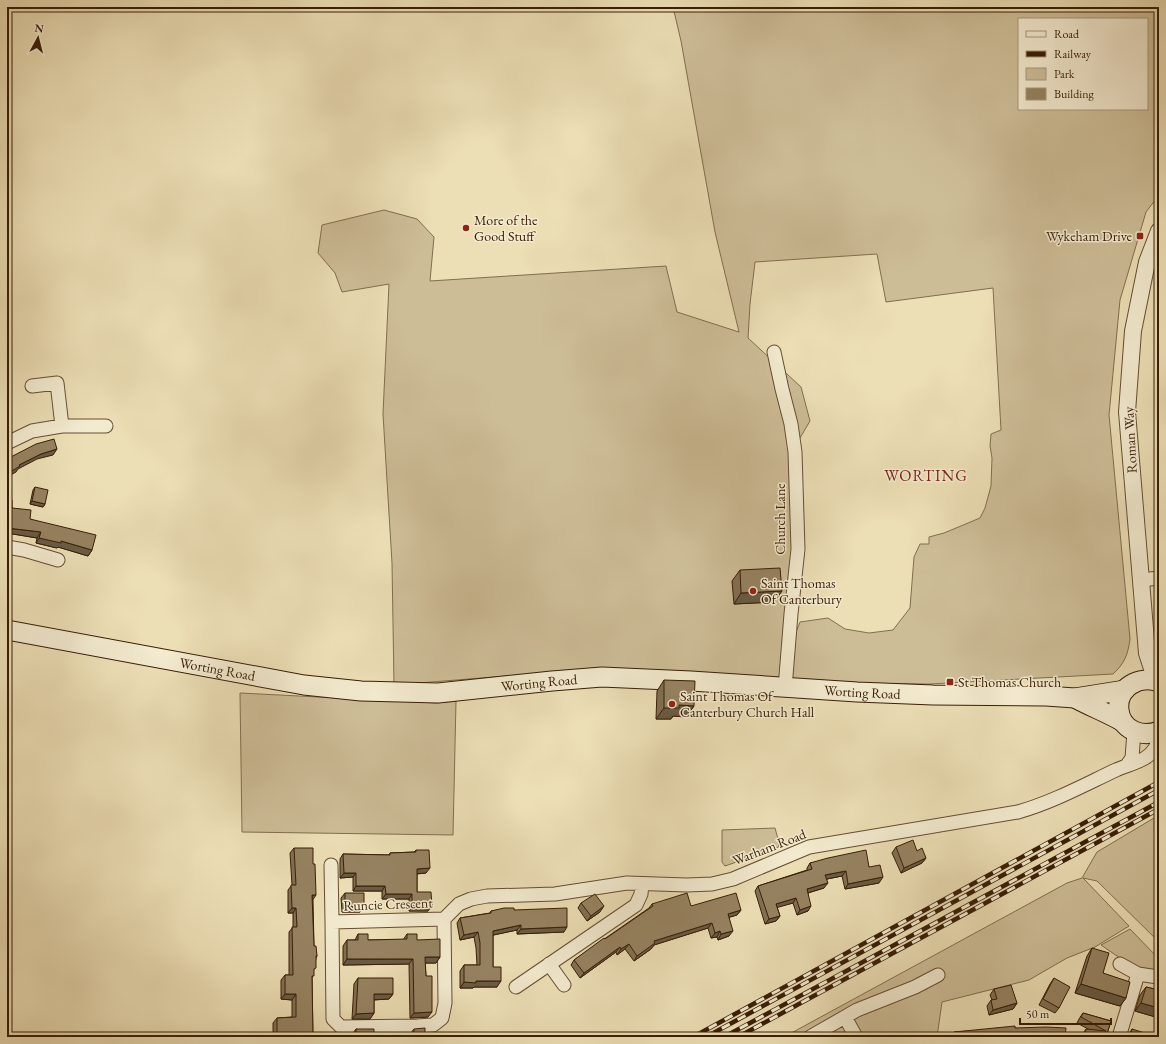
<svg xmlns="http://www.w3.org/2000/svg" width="1166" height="1044" font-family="'EB Garamond',serif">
<rect width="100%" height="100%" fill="#ecdeb5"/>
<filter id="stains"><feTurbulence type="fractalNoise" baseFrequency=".005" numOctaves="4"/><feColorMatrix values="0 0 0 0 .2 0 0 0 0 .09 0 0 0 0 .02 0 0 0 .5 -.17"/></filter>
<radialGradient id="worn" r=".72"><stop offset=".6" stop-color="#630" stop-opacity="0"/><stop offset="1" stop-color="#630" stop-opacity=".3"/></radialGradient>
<path fill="#cdbd97" stroke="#826e4e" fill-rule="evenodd" d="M673,7H1159V195L1146,212L1120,300L1109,415L1130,639C1128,654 1125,663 1113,674L930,684L792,683L606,668L394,685L392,563L383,414L389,284L342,292L335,273L318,253L322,225L384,210L417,219L434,237L430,281L666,266L677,312L739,332L715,232L681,41ZM1019,19H1147V109H1019ZM877,254L886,302L993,288L1001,430L991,434L990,446L992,458L991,486L985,508L980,518L944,533L929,537V544H920L914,557L910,608L893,630L869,633L845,629L828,618L800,622L793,640L794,438H800L810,421L801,387L748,338L750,304L755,262Z
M240,693L436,703L456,701L453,835L242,832Z
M1159,815V942L1097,881L1083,878L1129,926L1095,947L1067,958L1029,980L942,1002L937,1037H784L1067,883L1082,878L1097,852Z
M775,828L778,839L779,847L725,866L722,862V830Z
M1130,929L1159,959V971L1142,970L1117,956L1101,945Z"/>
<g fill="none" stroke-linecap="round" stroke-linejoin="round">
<g stroke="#654e32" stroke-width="15">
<path id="minor" d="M774,352L782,389L791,424L795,452L798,549L791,614L785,688
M32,386L57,383L62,426
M7,443L32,431L62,426H106
M7,547L24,550L58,560
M1141,580L1159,578
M1127,765L1132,758L1134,732
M331,865L332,922
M444,919L459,904L471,899L487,896L555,894L627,883L687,885L712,884L733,879L809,847L1018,812C1053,802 1084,785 1116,770C1125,766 1137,763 1145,758C1153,753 1158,745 1159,736
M444,919L445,1003L442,1018L433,1025L417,1026L341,1027L333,1019L332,922Z
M549,964L564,985
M1120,964L1138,974L1158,977
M516,987L636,905L641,894L642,884
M845,1017L856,1037
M810,1037L857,1010L915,987L938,975
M1119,1037L1138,974"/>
</g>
<g stroke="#654e32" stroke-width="18">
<path id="tertiary" d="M1156,681L1147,653L1127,412L1133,331L1147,262L1159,231"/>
</g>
<g stroke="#381e06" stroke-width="21">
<g id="secondary">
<path id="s1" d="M7,630L304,685L361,691L438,693L552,681L602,677L691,681L857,692L933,695L1046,696L1075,698L1125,690"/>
<path d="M1159,682C1140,675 1116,687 1119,710C1121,730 1142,738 1159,731"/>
<path d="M1075,698C1091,707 1108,713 1123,722"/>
</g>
</g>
<use href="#minor" stroke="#f3eacf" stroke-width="13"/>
<use href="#tertiary" stroke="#f3eacf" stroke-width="16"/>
<use href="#secondary" stroke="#f3eacf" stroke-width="19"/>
<g stroke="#381e06" stroke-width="4.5">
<path id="rail" d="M693,1037L1159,782
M706,1037L1159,790
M724,1037L1159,802
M738,1037L1159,809"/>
</g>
<use href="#rail" stroke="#f3eacf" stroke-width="3" stroke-dasharray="9" stroke-linecap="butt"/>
</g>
<path fill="#817053" stroke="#381e06" d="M35,487L45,504L43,507L30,504L33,490Z
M7,499L12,508L30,519L92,550L88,556L58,547L57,548L36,543L37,538L7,533Z
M740,570L774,602L734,604L732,581Z
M664,680L694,706L686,717L673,716L671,719H656L657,691Z
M896,847L917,851L926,858L922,863L901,873L892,853Z
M294,848L313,900L314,946L317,956L316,958L312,978L313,1037H273V1023L277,1018L292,1017V1000L281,999V980L285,975H289V932L293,927V913H288V890L292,885L290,853Z
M416,850L426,873L417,874V892L428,911H409V899H382V891H353V877L340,878V859L343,854L389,855L390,853L414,852Z
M810,863L869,867L879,883L845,889L842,876L827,879L824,888L808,893V911L797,915L793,903L777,907L780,916L776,921L765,924L755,891L758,886L807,870V868Z
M345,893L360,912H342L341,898Z
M581,903L600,912L587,921L578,908Z
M652,904L741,910L737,915L729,917V936L718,940L717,937L711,938L708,928L654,945L651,949L634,961L625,949L617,955L616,952L580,978L571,965L574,960L649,908Z
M514,910L564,932L517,934V930L493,935V967L497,987H474L473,988H460V971L464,965H477L476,948L474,937L460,940L457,923L460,918L490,913L491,911Z
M358,934L368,940H403L407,934L417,940L440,957L436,963H425L426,976L428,1017L410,1018L409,964L343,965V946L347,940H355Z
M1092,948L1103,973L1126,998L1120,1006L1075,993L1087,956Z
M358,978L393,994L389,999L374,1000V1013L370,1019H352L354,984Z
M1054,978L1059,1008L1055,1013L1039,1005L1050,984Z
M1146,987L1159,990V1018L1135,1011L1140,995Z
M994,989L1017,1003L1013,1009L989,1015L987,1006L991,1000H992L990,995Z
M1083,1013L1111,1021L1106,1037H1082V1035L1086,1029L1090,1030L1077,1023L1079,1019Z
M1015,1028L1065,1037H951L954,1032Z
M356,1029L374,1033L383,1037H341L344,1033H353Z
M414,1029L425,1037H410V1034Z
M1132,1029L1147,1037H1128L1129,1034Z"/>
<path fill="#695b44" stroke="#381e06" d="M57,449L53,455L37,459L18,469L16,472L7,477V474L19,465L41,454Z
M32,501L45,504L43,507L30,504Z
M7,528L41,532L37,538L7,533Z
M39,538L61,541L92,550L88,556L58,547L57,548L36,543Z
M782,591L774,602L734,604L741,593Z
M679,705L694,706L686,717L673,716L671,719H656L664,708Z
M926,858L922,863L901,873L904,868Z
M430,868L426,873L413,874L417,869Z
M846,871L842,876L822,880L825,875Z
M344,873H356L353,877L340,878Z
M883,877L879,883L845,889L848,884Z
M828,883L824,888L804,894L807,889Z
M356,886H385L382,891H353Z
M386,894H412L409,899H382Z
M312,895H316L312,901Z
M796,898L793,903L772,909L776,904Z
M364,906L360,912H342L345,907Z
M412,906H432L428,911H409Z
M604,906L600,912L587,921L591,916Z
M811,906L808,911L797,915L800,910Z
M292,908H296L293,913H288Z
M741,910L737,915L724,919L728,914Z
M780,916L776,921L765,924L769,919Z
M712,923L708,928L654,945L651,949L634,961L637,956L654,941Z
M521,925L517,930L489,936L493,931Z
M567,927L564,932L517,934L521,929Z
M720,931L717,937L711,938L715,933Z
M733,931L729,936L718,940L721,934Z
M478,932L474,937L460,940L464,935Z
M629,944L625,949L617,955L621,949Z
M620,947L616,952L580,978L584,973Z
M425,957H440L436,963H422Z
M347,959H413L409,964L343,965Z
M476,981H501L497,987H474L473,988H460L464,982Z
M1081,984L1126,998L1120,1006L1075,993Z
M285,994H296L292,1000L281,999Z
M374,994H393L389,999L370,1000Z
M1017,1003L1013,1009L989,1015L993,1010Z
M1141,1003L1159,1008V1018L1135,1011Z
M432,1012L428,1017L410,1018L414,1013Z
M374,1013L370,1019H352L356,1014Z"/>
<path fill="#968261" stroke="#381e06" d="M54,439L57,449L41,454L19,465L20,466L7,474V459L36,444Z
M35,487L48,490L45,504L32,501Z
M7,499L12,500V508L31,510L30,519L96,535L92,550L61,541V543L39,538L41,532L7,528Z
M780,568L782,591L741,593L740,570Z
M664,680L695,681L694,706L679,705V708H664Z
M913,840L917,851L922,848L926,858L904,868L896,847Z
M294,848H313V864H315L316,895H312L314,946H316L317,956H316V968L314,969V976H312L313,1037H277V1018L296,1017V994H285V975H293L292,927H297L296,908H292L291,885H296Z
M416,850H429L430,868L417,869V892H431L432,906H412V894H386L385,886H356V873H344L343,854L390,855V853L416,852Z
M866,850L869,867L880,865L883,877L848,884L846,871L825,875L828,883L807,889L811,906L800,910L796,898L776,904L780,916L769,919L758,886L812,869L810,863L828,858Z
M345,893H364V906L345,907Z
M687,893L691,906L736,893L741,910L728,914L733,931L721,934L720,931L715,933L712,923L654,941L655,943L637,956L629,944L621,949L620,947L584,973L574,960L604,938L605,939L634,919L653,906L652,904Z
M595,894L604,906L591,916L581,903Z
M504,908H514V910L567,908V927L521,929V925L493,931V967H501V981H476V983L464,982V965H480V943L478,932L464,935L460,918L491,913V911Z
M358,934H368V940L407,939V934H417V940L440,939V957H425L426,976H432V1012L414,1013L413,959H347V940H358Z
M1092,948L1109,953L1103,973L1130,982L1126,998L1081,984Z
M358,978H393V994H374V1013L356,1014Z
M1054,978L1070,987L1059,1008L1043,999Z
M1011,985L1017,1003L993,1010L991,1000L997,999L994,989Z
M1146,987L1159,990V1008L1141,1003Z
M1083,1013L1111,1021L1106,1037H1084L1086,1029L1106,1031L1081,1017Z
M1015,1026V1028L1046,1027L1066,1028L1065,1037H955L954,1032Z
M425,1028V1037H414V1029Z
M356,1029H374V1033H383V1037H344V1033H356Z
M1132,1029L1148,1034L1147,1037H1130Z
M569,1035L570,1037H564Z"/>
<g fill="#8f2418" stroke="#f3eacf" stroke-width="1.5">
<circle cx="466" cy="228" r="4"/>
<rect x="1136" y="232" width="8" height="8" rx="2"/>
<circle cx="753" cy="591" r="4"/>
<rect x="946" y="678" width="8" height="8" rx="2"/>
<circle cx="672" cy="704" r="4"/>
</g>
<g text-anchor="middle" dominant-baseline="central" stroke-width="3" stroke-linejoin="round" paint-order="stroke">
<g font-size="14" fill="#381e06" stroke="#f3eacf" text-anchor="start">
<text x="474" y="220">More of the<tspan x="474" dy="16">Good Stuff</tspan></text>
<text x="1132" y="236" text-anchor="end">Wykeham Drive</text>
<text x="761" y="583">Saint Thomas<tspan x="761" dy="16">Of Canterbury</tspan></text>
<text x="958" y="682">St Thomas Church</text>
<text x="680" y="696">Saint Thomas Of<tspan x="680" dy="16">Canterbury Church Hall</tspan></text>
</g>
<g font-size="14" fill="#381e06" stroke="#f3eacf">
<text transform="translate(1130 440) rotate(-93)">Roman Way</text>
<text transform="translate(780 519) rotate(-90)">Church Lane</text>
<text stroke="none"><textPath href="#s1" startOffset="214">Worting Road</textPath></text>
<text stroke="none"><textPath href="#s1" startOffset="538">Worting Road</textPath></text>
<text stroke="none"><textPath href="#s1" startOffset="862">Worting Road</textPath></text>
<text transform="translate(769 847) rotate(-21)">Warham Road</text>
<text transform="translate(388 904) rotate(-2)">Runcie Crescent</text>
</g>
<g font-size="16" letter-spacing="1" fill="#7a1f14" stroke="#f3eacf">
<text x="926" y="475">WORTING</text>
</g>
</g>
<rect width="1166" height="1044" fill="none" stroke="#ecdeb5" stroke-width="24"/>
<rect x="8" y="8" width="1150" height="1028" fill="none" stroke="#381e06" stroke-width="2"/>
<rect x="12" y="12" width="1142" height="1020" fill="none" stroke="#381e06"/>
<rect x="1018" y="18" width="130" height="92" fill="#f3eacf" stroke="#a8987f"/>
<rect x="1026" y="31" width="20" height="6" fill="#f3eacf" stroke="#a8987f"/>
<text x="1054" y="38" font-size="12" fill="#381e06">Road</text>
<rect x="1026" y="51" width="20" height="6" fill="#381e06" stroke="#a8987f"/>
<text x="1054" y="58" font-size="12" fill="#381e06">Railway</text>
<rect x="1026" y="68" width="20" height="12" fill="#cdbd97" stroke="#a8987f"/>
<text x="1054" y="78" font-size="12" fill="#381e06">Park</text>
<rect x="1026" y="88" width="20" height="12" fill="#968261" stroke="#a8987f"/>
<text x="1054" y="98" font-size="12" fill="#381e06">Building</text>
<g transform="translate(38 38) rotate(7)" stroke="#f3eacf" stroke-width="3" paint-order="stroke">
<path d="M0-3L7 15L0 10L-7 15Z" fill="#381e06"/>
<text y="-6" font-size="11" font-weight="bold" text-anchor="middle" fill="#381e06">N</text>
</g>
<path d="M1020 1018v6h91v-6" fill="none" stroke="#381e06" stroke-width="2"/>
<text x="1026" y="1018" font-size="12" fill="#381e06" stroke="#f3eacf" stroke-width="3" paint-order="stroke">50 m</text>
<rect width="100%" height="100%" filter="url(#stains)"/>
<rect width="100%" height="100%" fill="url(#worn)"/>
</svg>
